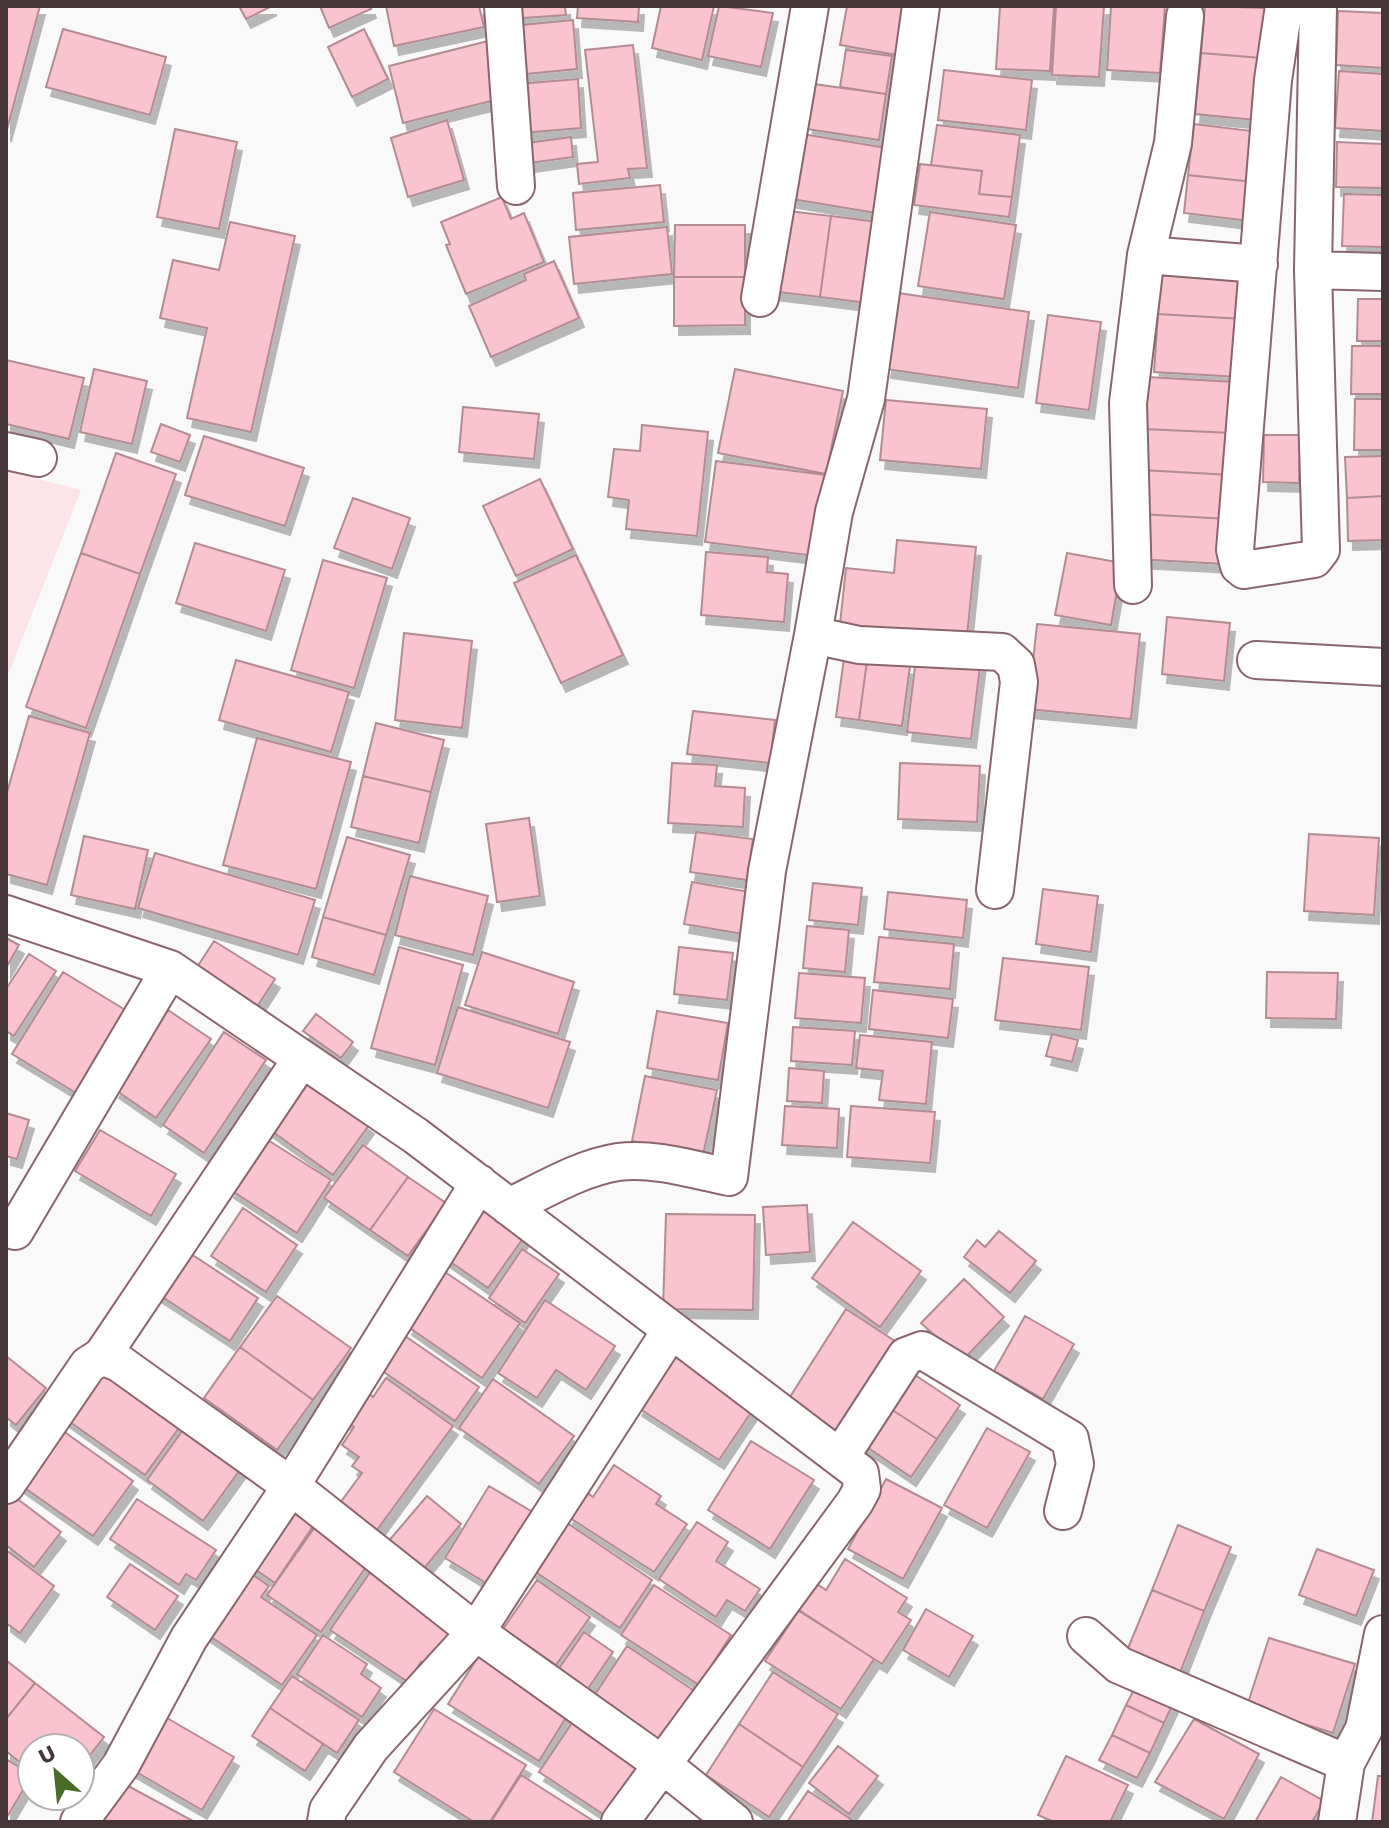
<svg xmlns="http://www.w3.org/2000/svg" width="1389" height="1828" font-family="'Work Sans',sans-serif">
<defs>
<filter id="shadow"><feDropShadow dx="5" dy="9" stdDeviation="0" flood-color="#0004"/></filter>
</defs>
<rect width="100%" height="100%" fill="#f9f9f9"/>
<path fill="#fce4e9" d="M6,471L81,490L6,680Z"/>
<path fill="#f9c4cf" stroke="#b28b93" stroke-width="2" filter="url(#shadow)" d="M6,6H40L6,133Z
M239,6H272L246,19Z
M320,6H370L371,9L329,28Z
M386,6H479L484,27L394,46Z
M508,6H565L566,15L509,19Z
M578,6H639L638,22L577,18Z
M661,6H714L702,60L652,48Z
M719,6L773,13L761,67L708,56Z
M847,6H906L897,55L840,45Z
M1000,6H1054L1050,71L996,69Z
M1056,6H1104L1099,77L1052,75Z
M1111,6H1165L1160,73L1107,70Z
M1205,6L1265,8L1261,58L1201,53Z
M1338,11L1383,13V68L1336,65Z
M573,20L577,69L515,75L511,26Z
M63,29L166,57L150,115L46,87Z
M364,29L388,79L352,97L328,47Z
M492,40L507,97L403,123L389,66Z
M633,45L647,168L628,169L630,178L579,184L577,164L598,162L585,50Z
M846,50L892,56L886,94L840,87Z
M1201,53L1261,58L1255,120L1195,114Z
M944,70L1032,80L1026,130L938,120Z
M1339,71L1383,74V131L1335,128Z
M578,79L581,128L521,133L518,84Z
M814,84L886,94L879,140L807,129Z
M447,120L464,180L408,197L391,138Z
M1194,124L1260,132L1253,182L1188,175Z
M937,125L1020,135L1012,197L979,194L982,171L931,165Z
M175,129L237,142L219,229L157,217Z
M802,134L893,149L882,214L792,199Z
M571,137L573,157L522,164L520,144Z
M1337,142L1383,144V188L1336,187Z
M920,164L982,171L979,194L1012,197L1009,217L914,205Z
M1188,175L1253,182L1249,221L1184,213Z
M660,185L664,222L576,230L573,193Z
M1344,194L1383,195V247L1342,246Z
M502,197L511,219L524,213L544,262L466,294L446,245L450,244L441,222Z
M780,210L831,216L820,297L770,291Z
M930,212L1016,225L1004,299L918,286Z
M831,216L886,223L875,304L820,297Z
M230,222L295,236L251,432L187,418L207,328L160,318L173,260L219,270Z
M675,225H745V277H674Z
M667,227L672,274L574,284L569,237Z
M554,261L579,318L491,357L469,306L526,280L524,274Z
M1161,271L1246,276L1243,319L1158,314Z
M674,277H745V325L674,326Z
M898,293L1029,312L1018,388L886,369Z
M1358,299H1383V341H1357Z
M1158,314L1243,319L1239,377L1154,372Z
M1048,315L1101,322L1089,410L1036,403Z
M1352,346H1383V394H1351Z
M6,360L84,378L69,439L6,424Z
M94,369L147,381L132,444L80,432Z
M735,369L843,391L826,474L718,453Z
M1147,377L1235,382L1233,433L1143,429Z
M1355,399H1383V450H1354Z
M886,400L987,409L981,469L880,460Z
M463,407L539,414L534,459L459,452Z
M161,424L190,435L180,462L151,452Z
M642,425L708,432L697,536L626,529L629,500L608,497L614,449L640,451Z
M1143,429L1233,433L1231,475L1142,470Z
M1264,435H1300L1299,483L1263,482Z
M204,436L304,468L285,526L185,495Z
M116,453L176,474L140,574L81,553Z
M1383,456V496L1347,498L1345,457Z
M716,461L826,475L815,556L705,542Z
M1142,470L1231,475L1228,519L1139,514Z
M540,479L573,549L516,576L483,506Z
M1383,496V540L1348,541L1347,498Z
M353,498L410,518L392,569L334,548Z
M1139,514L1228,519L1225,564L1136,559Z
M897,540L976,547L967,636L840,624L846,568L894,573Z
M195,543L285,570L266,631L176,603Z
M706,552L768,557L767,572L788,574L784,622L701,615Z
M81,553L140,574L86,728L26,707Z
M1067,553L1122,563L1111,625L1055,615Z
M576,555L623,655L561,683L514,583Z
M323,560L387,578L354,688L291,670Z
M1167,617L1230,623L1224,681L1162,674Z
M1037,624L1140,634L1131,719L1028,709Z
M404,633L472,641L462,728L395,720Z
M917,650L981,658L971,739L907,732Z
M844,658L867,661L859,720L836,717Z
M236,660L349,692L331,752L219,720Z
M867,661L910,666L902,726L859,720Z
M693,711L775,720L770,763L687,754Z
M29,716L90,733L47,885L6,874V796Z
M376,723L444,740L431,792L363,776Z
M257,738L351,762L316,889L223,865Z
M672,763L717,765L715,786L745,788L743,827L668,823Z
M900,763L980,766L977,822L898,819Z
M363,776L431,792L419,843L351,827Z
M529,818L540,896L497,902L486,824Z
M696,832L753,839L747,880L690,872Z
M1309,834L1379,838L1374,915L1304,911Z
M84,836L148,850L135,909L71,895Z
M347,837L410,855L386,935L323,917Z
M155,853L315,900L298,955L138,908Z
M410,876L488,896L473,955L395,935Z
M692,882L750,892L743,934L684,924Z
M813,883L862,888L858,925L809,920Z
M1043,889L1098,896L1091,952L1036,944Z
M888,892L967,900L963,938L884,929Z
M323,917L386,935L374,975L312,957Z
M807,926L849,930L845,972L803,968Z
M879,937L954,944L950,989L874,982Z
M6,938L19,945L6,968Z
M214,941L275,979L253,1013L192,975Z
M399,947L463,965L435,1065L371,1048Z
M679,947L733,953L727,1000L674,994Z
M482,952L574,982L558,1034L465,1005Z
M29,954L56,971L14,1036L6,1031V989Z
M1003,958L1089,967L1081,1030L995,1020Z
M63,972L132,1014L81,1096L12,1054Z
M1267,972L1338,973L1336,1019L1266,1018Z
M799,973L865,978L861,1023L795,1018Z
M873,990L953,999L948,1038L869,1029Z
M458,1007L570,1042L548,1108L437,1073Z
M168,1010L211,1039L156,1118L114,1089Z
M657,1011L728,1023L718,1080L647,1068Z
M316,1014L353,1042L341,1058L303,1031Z
M793,1027L855,1031L852,1065L791,1061Z
M224,1032L266,1060L204,1153L163,1125Z
M1052,1034L1078,1040L1072,1062L1046,1056Z
M860,1035L932,1042L926,1104L879,1100L883,1071L856,1068Z
M789,1068L824,1071L822,1103L787,1101Z
M645,1076L717,1090L703,1155L632,1141Z
M301,1077L369,1125L333,1175L266,1127Z
M785,1106L839,1109L837,1148L782,1145Z
M851,1106L935,1112L930,1163L847,1157Z
M6,1113L29,1120L17,1159L6,1156Z
M100,1130L176,1174L151,1216L75,1171Z
M263,1137L331,1180L297,1233L229,1189Z
M363,1145L408,1177L370,1230L324,1198Z
M408,1177L446,1203L408,1256L370,1230Z
M478,1205L524,1237L488,1288L442,1256Z
M807,1205L810,1252L766,1255L763,1207Z
M243,1208L297,1245L266,1292L211,1256Z
M666,1214L755,1215L753,1310L663,1309Z
M853,1222L921,1271L880,1327L812,1278Z
M999,1231L1036,1261L1010,1293L964,1257L977,1240L985,1247Z
M179,1246L258,1298L230,1341L150,1289Z
M522,1249L559,1274L525,1323L489,1298Z
M445,1272L520,1323L482,1378L407,1326Z
M964,1279L1004,1317L962,1361L921,1323Z
M277,1296L351,1348L313,1400L240,1347Z
M545,1300L615,1346L586,1390L556,1370L537,1398L498,1373Z
M846,1309L901,1345L843,1435L788,1400Z
M1025,1316L1074,1344L1043,1399L994,1371Z
M405,1336L479,1387L455,1421L381,1370Z
M240,1347L313,1400L277,1450L204,1398Z
M672,1355L754,1408L719,1460L637,1407Z
M6,1356L46,1388L16,1425L6,1417Z
M95,1365L181,1425L145,1475L60,1415Z
M903,1367L960,1405L937,1439L880,1402Z
M386,1378L453,1426L377,1530L340,1503L362,1473L352,1466L359,1457L342,1445L354,1427L342,1418L363,1389L373,1397Z
M493,1379L574,1436L539,1484L459,1428Z
M880,1402L937,1439L911,1477L855,1439Z
M52,1423L133,1481L93,1536L12,1479Z
M185,1427L242,1467L203,1521L147,1480Z
M987,1428L1030,1452L987,1528L944,1505Z
M751,1441L814,1480L770,1549L708,1510Z
M614,1465L661,1496L656,1504L687,1524L654,1572L567,1516L585,1491L593,1497Z
M886,1479L942,1508L903,1579L848,1549Z
M489,1486L536,1514L491,1586L445,1558Z
M11,1494L61,1532L34,1567L6,1545V1501Z
M427,1496L461,1524L421,1572L387,1543Z
M137,1499L216,1550L196,1580L186,1574L179,1585L110,1539Z
M282,1505L313,1526L275,1583L243,1561Z
M564,1521L652,1580L620,1628L531,1569Z
M697,1522L728,1542L716,1561L760,1589L745,1611L727,1600L716,1617L659,1579Z
M1178,1525L1231,1547L1204,1611L1152,1590Z
M315,1527L368,1564L321,1632L267,1595Z
M1317,1549L1374,1570L1356,1616L1299,1595Z
M6,1550L54,1586L20,1633L6,1623Z
M845,1559L907,1598L898,1612L911,1620L882,1664L793,1607L811,1580L826,1590Z
M130,1564L178,1596L155,1630L107,1597Z
M240,1566L269,1586L261,1597L317,1635L282,1685L198,1628Z
M371,1571L457,1630L431,1669L421,1662L408,1682L330,1630Z
M537,1580L590,1617L556,1665L503,1629Z
M654,1585L731,1635L699,1685L621,1635Z
M1152,1590L1204,1611L1177,1680L1124,1658Z
M926,1609L973,1636L949,1677L903,1650Z
M799,1610L874,1659L841,1709L765,1661Z
M584,1632L613,1652L585,1693L556,1673Z
M323,1635L367,1664L361,1674L381,1688L362,1717L297,1674Z
M1269,1638L1355,1664L1333,1733L1247,1706Z
M627,1646L696,1692L659,1748L590,1702Z
M480,1654L570,1711L539,1761L448,1704Z
M7,1661L35,1683L6,1719V1662Z
M773,1672L838,1714L803,1767L739,1724Z
M292,1676L359,1720L337,1753L270,1708Z
M1138,1682L1175,1699L1164,1723L1126,1705Z
M35,1683L104,1737L80,1768V1748H32V1772L6,1751V1719Z
M1126,1705L1164,1723L1150,1753L1112,1735Z
M270,1708L323,1744L305,1771L252,1736Z
M434,1709L526,1765L490,1822H474L394,1772Z
M162,1715L234,1757L202,1810L131,1769Z
M1194,1719L1259,1754L1224,1819L1155,1782Z
M574,1720L640,1764L606,1816L539,1772Z
M739,1724L803,1767L769,1817L706,1775Z
M1112,1735L1150,1753L1137,1778L1099,1760Z
M838,1746L878,1776L849,1814L809,1783Z
M1066,1756L1128,1785L1110,1822H1054L1038,1815Z
M6,1759L32,1775L7,1817L6,1816Z
M521,1775L592,1820L591,1822H491Z
M1378,1776H1383V1822H1372Z
M1281,1777L1324,1801L1312,1822H1255Z
M119,1781L193,1821L97,1822Z
M808,1791L855,1822H787Z"/>
<g fill="none" stroke-linecap="round" stroke-linejoin="round">
<g stroke="#8a656d" stroke-width="40">
<path id="minor" d="M503,6L516,186
M921,6L866,399L834,512L813,635L859,645L1002,652L1016,665L1019,682L995,890
M1284,6L1273,80L1235,550L1239,566L1244,570L1314,559L1321,550L1313,270L1318,6
M1146,255L1259,264
M1313,270L1383,272
M760,298L810,6
M6,451L38,458
M1133,585L1128,403L1146,255L1173,143L1185,16
M1256,660L1383,667
M6,914L170,969L416,1136L860,1473L862,1489L855,1502L620,1822
M509,1207C544,1190 580,1168 618,1162C653,1157 695,1170 729,1177L767,871L813,635
M6,1228L15,1231L170,969
M102,1356L300,1061
M841,1456L906,1356L922,1350L1070,1439L1075,1464L1063,1511
M6,1485L88,1365L102,1356L119,1363L291,1486L476,1632L663,1765L734,1822
M1086,1636L1119,1665L1346,1763
M79,1822L121,1765L189,1638L291,1486L479,1183
M326,1822L328,1810L371,1747L476,1632L671,1330
M1337,1822L1346,1763L1364,1729L1383,1634"/>
</g>
<use href="#minor" stroke="#fff" stroke-width="36"/>
</g>
<rect width="1389" height="1828" fill="none" stroke="#463538" stroke-width="16"/>
<g transform="translate(56 1772) rotate(333)"><circle r="38" fill="#ffffff" stroke="#b5aeaf" stroke-width="2"/>
<path d="M0-6L14 30L0 20L-14 30Z" fill="#486c25"/>
<text y="-12" font-size="22" font-weight="bold" text-anchor="middle" fill="#463538">U</text>
</g>
</svg>
